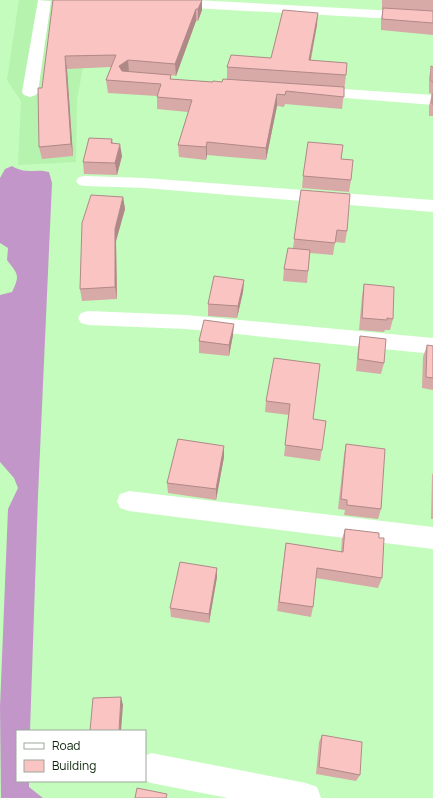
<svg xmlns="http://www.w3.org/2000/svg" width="433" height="798" font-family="Manrope,sans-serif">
<rect width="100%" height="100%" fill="#c4fcbd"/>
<path fill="#b6f3ae" d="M19,0H135L88,39L77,100L76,162L18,165L21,101L7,80Z"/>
<path fill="#c396ca" d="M12,166C27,175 34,168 49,172L52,183L38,496L30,731H17V781H29V787L43,798H1L0,707L8,509L18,488L14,478L0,462V295L12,292C21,274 17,274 7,260L8,248L0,243V178L5,169Z"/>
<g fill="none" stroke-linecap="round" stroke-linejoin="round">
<path fill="#fff" fill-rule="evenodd" d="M38,0L51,1L38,92L36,95L30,97L24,95L22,92Z
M113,0H196L433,13V21L120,4L115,3Z
M314,87L433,95V105L308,95L306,92L308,89Z
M85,176L145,178L433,200V212L145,188L85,186L79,185L76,181L79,177Z
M88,311L186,315L433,338V354L186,329L88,325L81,323L78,318L81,313Z
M129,491L433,527V549L129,511L120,508L117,501L120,494Z
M151,753L306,783L317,787L321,798H228L151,783L145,780V756Z"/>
</g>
<path fill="#d7a9a7" d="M53,0H202V10L198,21H196L176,76L171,75V79L213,82H222L227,79V67L271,58L317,25L311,60L346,75L342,109L285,104L284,107L277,106L266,160L207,155L206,160L179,157L178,145L188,112L157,109V96L108,93L106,80L111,67L67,69L73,156L42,159L39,147Z
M382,0H433V35L381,30V20L383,9H382Z
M431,66L433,67V116H429V106L432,94L429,93V78Z
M112,139L113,143L122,156L117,175L84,174L83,162Z
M341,159L351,180L349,192L302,188L303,176Z
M301,190L347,231L345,243L335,242L333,255L310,253L307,283L283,281L284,269L293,248Z
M123,197L125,209L116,241L117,299L82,301L80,289Z
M244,280L243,292L237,318L208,316V304Z
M364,284L393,319L390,330H385L384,332L359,330L362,296Z
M233,335L229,356L199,353V341Z
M360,336L384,363L381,374L356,371L358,348Z
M427,345L433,346V390L422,388L423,357Z
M274,358L313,419L322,450L320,461L284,456L289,415L265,412L266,401Z
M346,444L381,509L378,519L344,515L345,510L338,509L344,455Z
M224,446V457L216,500L168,493L167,483Z
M433,473V519H431L432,475Z
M345,529L379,538L382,578L378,588L316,578L313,607L311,617L277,611L286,543L341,552L342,539Z
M217,568V577L209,623L171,617L170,608Z
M322,735L360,775L356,781L316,774L319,742Z"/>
<path fill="#af8988" d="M202,0V10L198,21V9Z
M196,9V21L176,76L175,64Z
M318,13L317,25L308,72L309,60Z
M65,56L67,69L73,156L71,144Z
M128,60L129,72L120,78L119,66Z
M277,94V106L266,160V148Z
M207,142V155L206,160V147Z
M120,144L122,156L117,175L115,163Z
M123,197L125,209L116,241L117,299L115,287V229Z
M244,280L243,292L237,318L238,306Z
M234,324L233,335L229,356V345Z
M224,446V457L216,500V489Z
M217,568V577L209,623V614Z
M121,697L123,705L121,731H119Z"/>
<path fill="#fac4c2" stroke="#af8988" d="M53,0H202L198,9H196L175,64L128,60L119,66L122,71L171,75L170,79L213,82V81L222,82L223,79L344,87V97L286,91L285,95L277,94L266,148L207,142L206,147L178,145L192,100L157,97L161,84L106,80L116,55L65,56L71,144L39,147L38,88H42Z
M383,8L433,11V23L382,19Z
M283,10L318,13L309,60L347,63L346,75L227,67L231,55L271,58Z
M431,66L433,67V82L431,81Z
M432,94H433V104H432Z
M89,138L112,139L111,143L120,144L115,163L83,162Z
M308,142L343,145L341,159L353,160L351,180L303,176Z
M301,190L350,194L347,231L337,230L335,243L294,239Z
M91,195L123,197L115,229V287L80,289L82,223Z
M288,248L310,250L308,271L284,269Z
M214,276L244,280L238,306L208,304Z
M364,284L394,287L393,319L387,318V320L362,318Z
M204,320L234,324L229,345L199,341Z
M360,336L386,339L384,363L358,359Z
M427,345L433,346V378L426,377Z
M274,358L320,364L313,419L326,421L322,450L285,445L290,404L266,401Z
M178,439L224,446L216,489L167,483Z
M346,444L385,449L381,509L347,505V500L341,499Z
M345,529L379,533V538H384L382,578L317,568L313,607L279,602L286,543L343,552Z
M180,562L217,568L209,614L170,608Z
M121,697L119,731H90L93,698Z
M322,735L362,742L360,775L319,767Z
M137,788L167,794L166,798H135Z"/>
<rect x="16" y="730" width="130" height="52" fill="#ffffff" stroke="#9ea79d"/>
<rect x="24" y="743" width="20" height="6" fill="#ffffff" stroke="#9ea79d"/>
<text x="52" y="750" font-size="12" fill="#0d230b">Road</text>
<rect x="24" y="760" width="20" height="12" fill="#fac4c2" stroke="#9ea79d"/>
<text x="52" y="770" font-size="12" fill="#0d230b">Building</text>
</svg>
